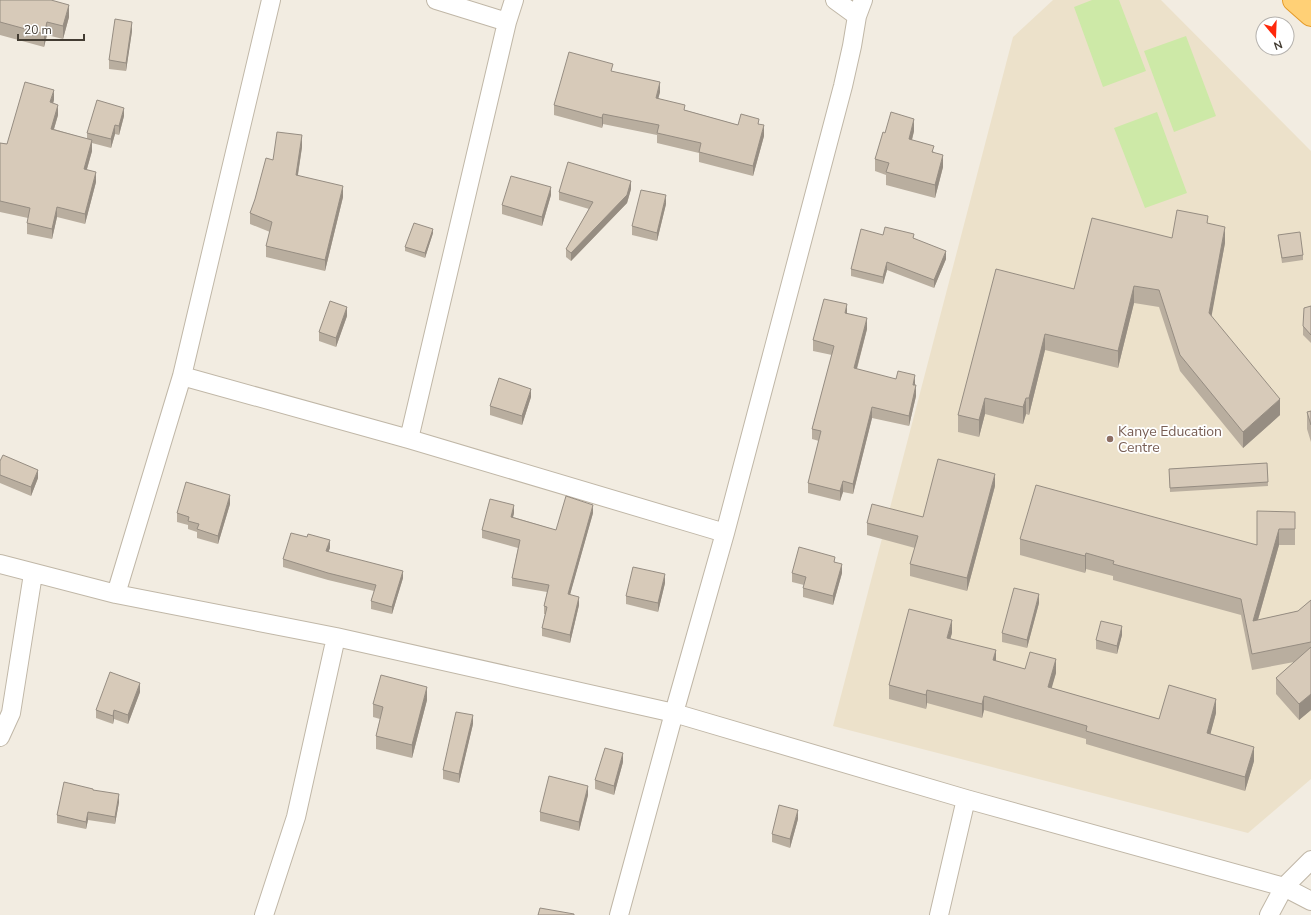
<svg xmlns="http://www.w3.org/2000/svg" width="1311" height="915" font-family="'Nunito Sans',sans-serif">
<rect width="100%" height="100%" fill="#f2ece1"/>
<path fill="#ece1ca" d="M1053,0H1161L1311,151V779L1248,833L833,726L1013,37Z"/>
<path fill="#cde9a7" d="M1092,0H1119L1146,71L1103,87L1074,7Z
M1186,36L1216,116L1174,132L1144,51Z
M1157,112L1187,193L1145,208L1114,128Z"/>
<g fill="none" stroke-linecap="round" stroke-linejoin="round">
<g stroke="#c0b7a7" stroke-width="20">
<path id="minor" d="M436,0L507,22
M835,0L857,16
M182,376L409,439L725,533
M409,439L507,22L514,0
M0,564L116,594L336,637L674,713L966,799L1284,887L1311,901
M116,594L182,376L271,0
M0,737L11,713L33,574
M264,915L296,817L336,637
M619,915L674,713L725,533L843,86L852,46L857,16L863,0
M939,915L966,799
M1269,915L1284,887L1311,860"/>
</g>
<g stroke="#e59a28" stroke-width="24">
<path id="trunk" d="M1294,0L1311,15"/>
</g>
<use href="#minor" stroke="#fff" stroke-width="18"/>
<use href="#trunk" stroke="#ffd076" stroke-width="22"/>
</g>
<path fill="#b9ae9f" d="M0,0L69,17L63,39L47,35L44,47L0,35Z
M132,31L126,71L109,69V60Z
M613,72L660,92L658,98L685,110L738,125L759,124L764,136L753,176L699,162V153L657,143V135L603,124L602,128L554,115V105Z
M54,100L53,103L58,115L54,129L87,139V133L124,116L119,135L115,134L111,148L92,143V151L87,169L96,182L85,224L57,217L52,239L27,234V223L28,218L0,212V143L7,144Z
M914,131L912,140L934,152L943,167L935,198L886,185V175L875,171V159L885,133Z
M302,147L298,175L343,197L325,271L266,257V246L270,232L250,224V213L273,160Z
M631,189L627,203L571,261L566,257V249L589,209L559,200V192Z
M551,195L542,226L502,214V205Z
M666,204L657,241L632,235V226Z
M1208,224L1225,243L1211,316L1280,415L1243,448L1180,371L1159,307L1134,303L1118,368L1045,350L1029,415L1026,414L1023,424L985,414L979,437L958,432V415L1074,289L1172,238Z
M433,233L425,258L405,251V247Z
M883,235L914,238L946,259L934,288L887,270L883,284L851,276V269Z
M1278,235L1303,255V260L1282,263Z
M1311,306V343L1303,335V326Z
M847,313L867,329L857,369L915,385L916,396L909,426L872,418L853,494L843,492L840,501L808,493V483L819,441L812,439V429L832,355L813,351V340Z
M347,316L336,347L319,341V332Z
M531,397L522,425L490,415V406Z
M1311,411V442L1307,429V412Z
M0,461L38,478L31,496L0,483Z
M1267,463L1268,486L1170,492L1169,469Z
M995,486L967,591L910,576V564L915,548L867,535V523L923,517Z
M230,504L218,544L197,538V532L188,529V525L177,522V513Z
M1295,512V545H1279L1258,620L1298,611L1311,600V710L1299,720L1276,694V678L1294,662L1252,670L1241,615L1113,580V576L1086,569L1085,573L1020,555V539L1257,545Z
M514,513L513,517L556,530L593,513L570,594L579,605L570,643L542,636V628L545,614H544V606L547,592L512,586V578L518,548L482,538V530Z
M307,537L330,548L328,552L403,578L392,614L371,609V601L374,591L328,580L283,567V559Z
M835,562L842,573L833,605L803,597V588L804,585L792,582V573Z
M665,583L658,612L626,604V596Z
M1039,603L1027,648L1002,642V633Z
M952,633L950,638L996,661L1025,669L1056,673L1051,688L1159,719L1216,713L1210,734L1254,761L1245,791L1086,744V739L984,710L982,718L927,703L926,709L889,699V685Z
M1122,635L1117,654L1096,649V640Z
M140,692L128,724L114,719L113,724L96,718V710Z
M427,700L412,758L376,749V736L380,719L373,717V704Z
M473,724L459,783L443,779V770Z
M623,762L614,795L595,789V780Z
M93,790L119,802L115,824L88,820L86,829L57,823V815Z
M588,795L579,831L540,821V812Z
M798,819L790,848L772,842V834Z"/>
<path fill="#968d82" d="M69,5V17L63,39V26Z
M47,22V35L44,47V34Z
M132,22V31L126,71V63Z
M660,82V92L656,108V98Z
M54,90V100L50,113V102Z
M58,105V115L51,139V129Z
M124,108V116L119,135V126Z
M603,114V124L602,128V118Z
M914,119V131L909,151V139Z
M115,125V134L111,148V139Z
M764,125V136L753,176V166Z
M302,135V147L296,186V175Z
M92,140V151L84,179V169Z
M943,155V167L935,198V185Z
M96,172V182L85,224V214Z
M631,181V189L627,203L571,261V253Z
M343,186V197L325,271V260Z
M551,187V195L542,226V217Z
M666,195V204L657,241V233Z
M57,207V217L52,239V229Z
M1225,227V243L1209,330V313Z
M433,229V233L425,258V253Z
M946,251V259L934,288V280Z
M887,262V270L883,284V277Z
M1134,286V303L1118,368V351Z
M847,304V315L845,313Z
M347,307V316L336,347V338Z
M867,318V329L854,379V368Z
M1045,334V350L1029,415V398Z
M915,375V385H913Z
M916,385V396L909,426V416Z
M531,389V397L522,425V416Z
M985,398V414L979,437V420Z
M1026,398V414L1023,424V407Z
M1280,399V415L1243,448V432Z
M872,407V418L853,494V484Z
M38,470V478L31,496V487Z
M995,474V486L967,591V578Z
M843,481V492L840,501V491Z
M230,495V504L218,544V536Z
M514,505V513L511,525V517Z
M593,505V513L568,602V594Z
M1279,529V545L1253,637V621Z
M330,540V548L326,558V551Z
M1086,553V569L1085,573V556Z
M842,564V573L833,605V596Z
M403,571V578L392,614V607Z
M665,574V583L658,612V603Z
M1039,594V603L1027,648V640Z
M579,597V605L570,643V635Z
M952,620V633L947,651V638Z
M1122,626V635L1117,654V646Z
M996,650V664L993,660Z
M1056,659V673L1048,701V687Z
M140,683V692L128,724V715Z
M427,687V700L412,758V745Z
M927,690V703L926,709V695Z
M1311,694V710L1299,720V704Z
M984,696V710L982,718V704Z
M1216,699V713L1207,747V733Z
M114,710V719L113,724V716Z
M473,715V724L459,783V774Z
M1254,747V761L1245,791V777Z
M623,753V762L614,795V786Z
M588,786V795L579,831V822Z
M119,794V802L115,824V817Z
M798,810V819L790,848V839Z
M88,812V820L86,829V822Z"/>
<path fill="#d7cab9" stroke="#968d82" d="M0,0H51L69,5L63,26L47,22L44,34L0,22Z
M115,19L132,22L126,63L109,60Z
M569,52L613,64L611,71L660,82L656,98L685,105L684,110L738,125L741,114L759,119L758,124L764,125L753,166L699,152L701,143L657,133L659,125L603,114L602,118L554,105Z
M25,82L54,90L50,102L58,105L51,129L92,140L84,169L96,172L85,214L57,207L52,229L27,223L30,208L0,201V143L7,144Z
M97,100L124,108L119,126L115,125L111,139L87,133Z
M891,112L914,119L909,139L934,146L932,152L943,155L935,185L886,172L889,163L875,159L883,132L885,133Z
M277,132L302,135L296,175L343,186L325,260L266,246L272,222L250,213L255,199L266,158L273,160Z
M568,162L631,181L627,195L571,253L566,249L593,202L559,192Z
M511,176L551,187L542,217L502,205Z
M641,190L666,195L657,233L632,226Z
M1177,210L1208,216L1207,223L1225,227L1209,313L1280,399L1243,432L1180,355L1159,290L1134,286L1118,351L1045,334L1029,398H1026L1023,407L985,398L979,420L958,415L996,269L1074,289L1092,218L1172,238Z
M414,223L433,229L425,253L405,247Z
M885,227L914,234L913,238L946,251L934,280L887,262L883,277L851,269L861,229L883,235Z
M1300,232L1303,255L1282,258L1278,235Z
M824,299L847,304L845,313L867,318L854,368L896,379L898,371L915,375L913,385H916L909,416L872,407L853,484L843,481L840,491L808,483L821,431L812,429L834,346L813,340Z
M330,301L347,307L336,338L319,332Z
M1311,306V335L1303,326L1304,308Z
M499,378L531,389L522,416L490,406Z
M1311,411V425L1307,412Z
M3,455L38,470L31,487L0,475V461Z
M938,459L995,474L967,578L910,564L918,536L867,523L872,504L923,517Z
M1267,463L1268,482L1170,488L1169,469Z
M186,482L230,495L218,536L197,529L199,524L188,521L189,517L177,513Z
M1036,485L1257,545V511L1295,512V529H1279L1253,621L1298,611L1311,600V642L1252,654L1241,599L1113,564L1114,561L1086,553L1085,556L1020,539Z
M566,496L593,505L568,594L579,597L570,635L542,628L547,607L544,606L549,585L512,578L520,540L482,530L490,499L514,505L511,517L556,530Z
M291,533L307,537L308,534L330,540L326,551L403,571L392,607L371,601L376,585L328,573L283,559Z
M799,547L835,557L834,562L842,564L833,596L803,588L806,577L792,573Z
M633,567L665,574L658,603L626,596Z
M1014,588L1039,594L1027,640L1002,633Z
M909,609L952,620L947,638L996,650L993,660L1025,669L1030,652L1056,659L1048,687L1159,719L1169,685L1216,699L1207,733L1254,747L1245,777L1086,731L1087,726L984,696L982,704L927,690L926,695L889,685Z
M1101,621L1122,626L1117,646L1096,640Z
M1311,647V694L1299,704L1276,678Z
M110,672L140,683L128,715L114,710L113,716L96,710Z
M381,675L427,687L412,745L376,736L383,707L373,704Z
M456,712L473,715L459,774L443,770Z
M605,748L623,753L614,786L595,780Z
M549,776L588,786L579,822L540,812Z
M64,782L93,789V790L119,794L115,817L88,812L86,822L57,815Z
M779,805L798,810L790,839L772,834Z
M540,908L574,914V915H538Z"/>
<circle fill="#8d6e63" stroke="#fff" stroke-width="1.5" cx="1110" cy="439" r="4"/>
<g text-anchor="middle" dominant-baseline="central" stroke-width="3.5" stroke-linejoin="round" paint-order="stroke">
<g font-size="14" fill="#785e54" stroke="#fff" text-anchor="start">
<text x="1118" y="431">Kanye Education<tspan x="1118" dy="16">Centre</tspan></text>
</g>
</g>
<g transform="translate(1275 36) rotate(161)"><circle r="19" fill="#ffffff" stroke="#b4b1ad"/>
<path d="M0-3L7 15L0 10L-7 15Z" fill="#ff280b"/>
<text y="-6" font-size="11" font-weight="bold" text-anchor="middle" fill="#433c32">N</text>
</g>
<path d="M18 34v6h66v-6" fill="none" stroke="#433c32" stroke-width="2"/>
<text x="24" y="34" font-size="12" fill="#433c32" stroke="#ffffff" stroke-width="3" paint-order="stroke">20 m</text>
</svg>
